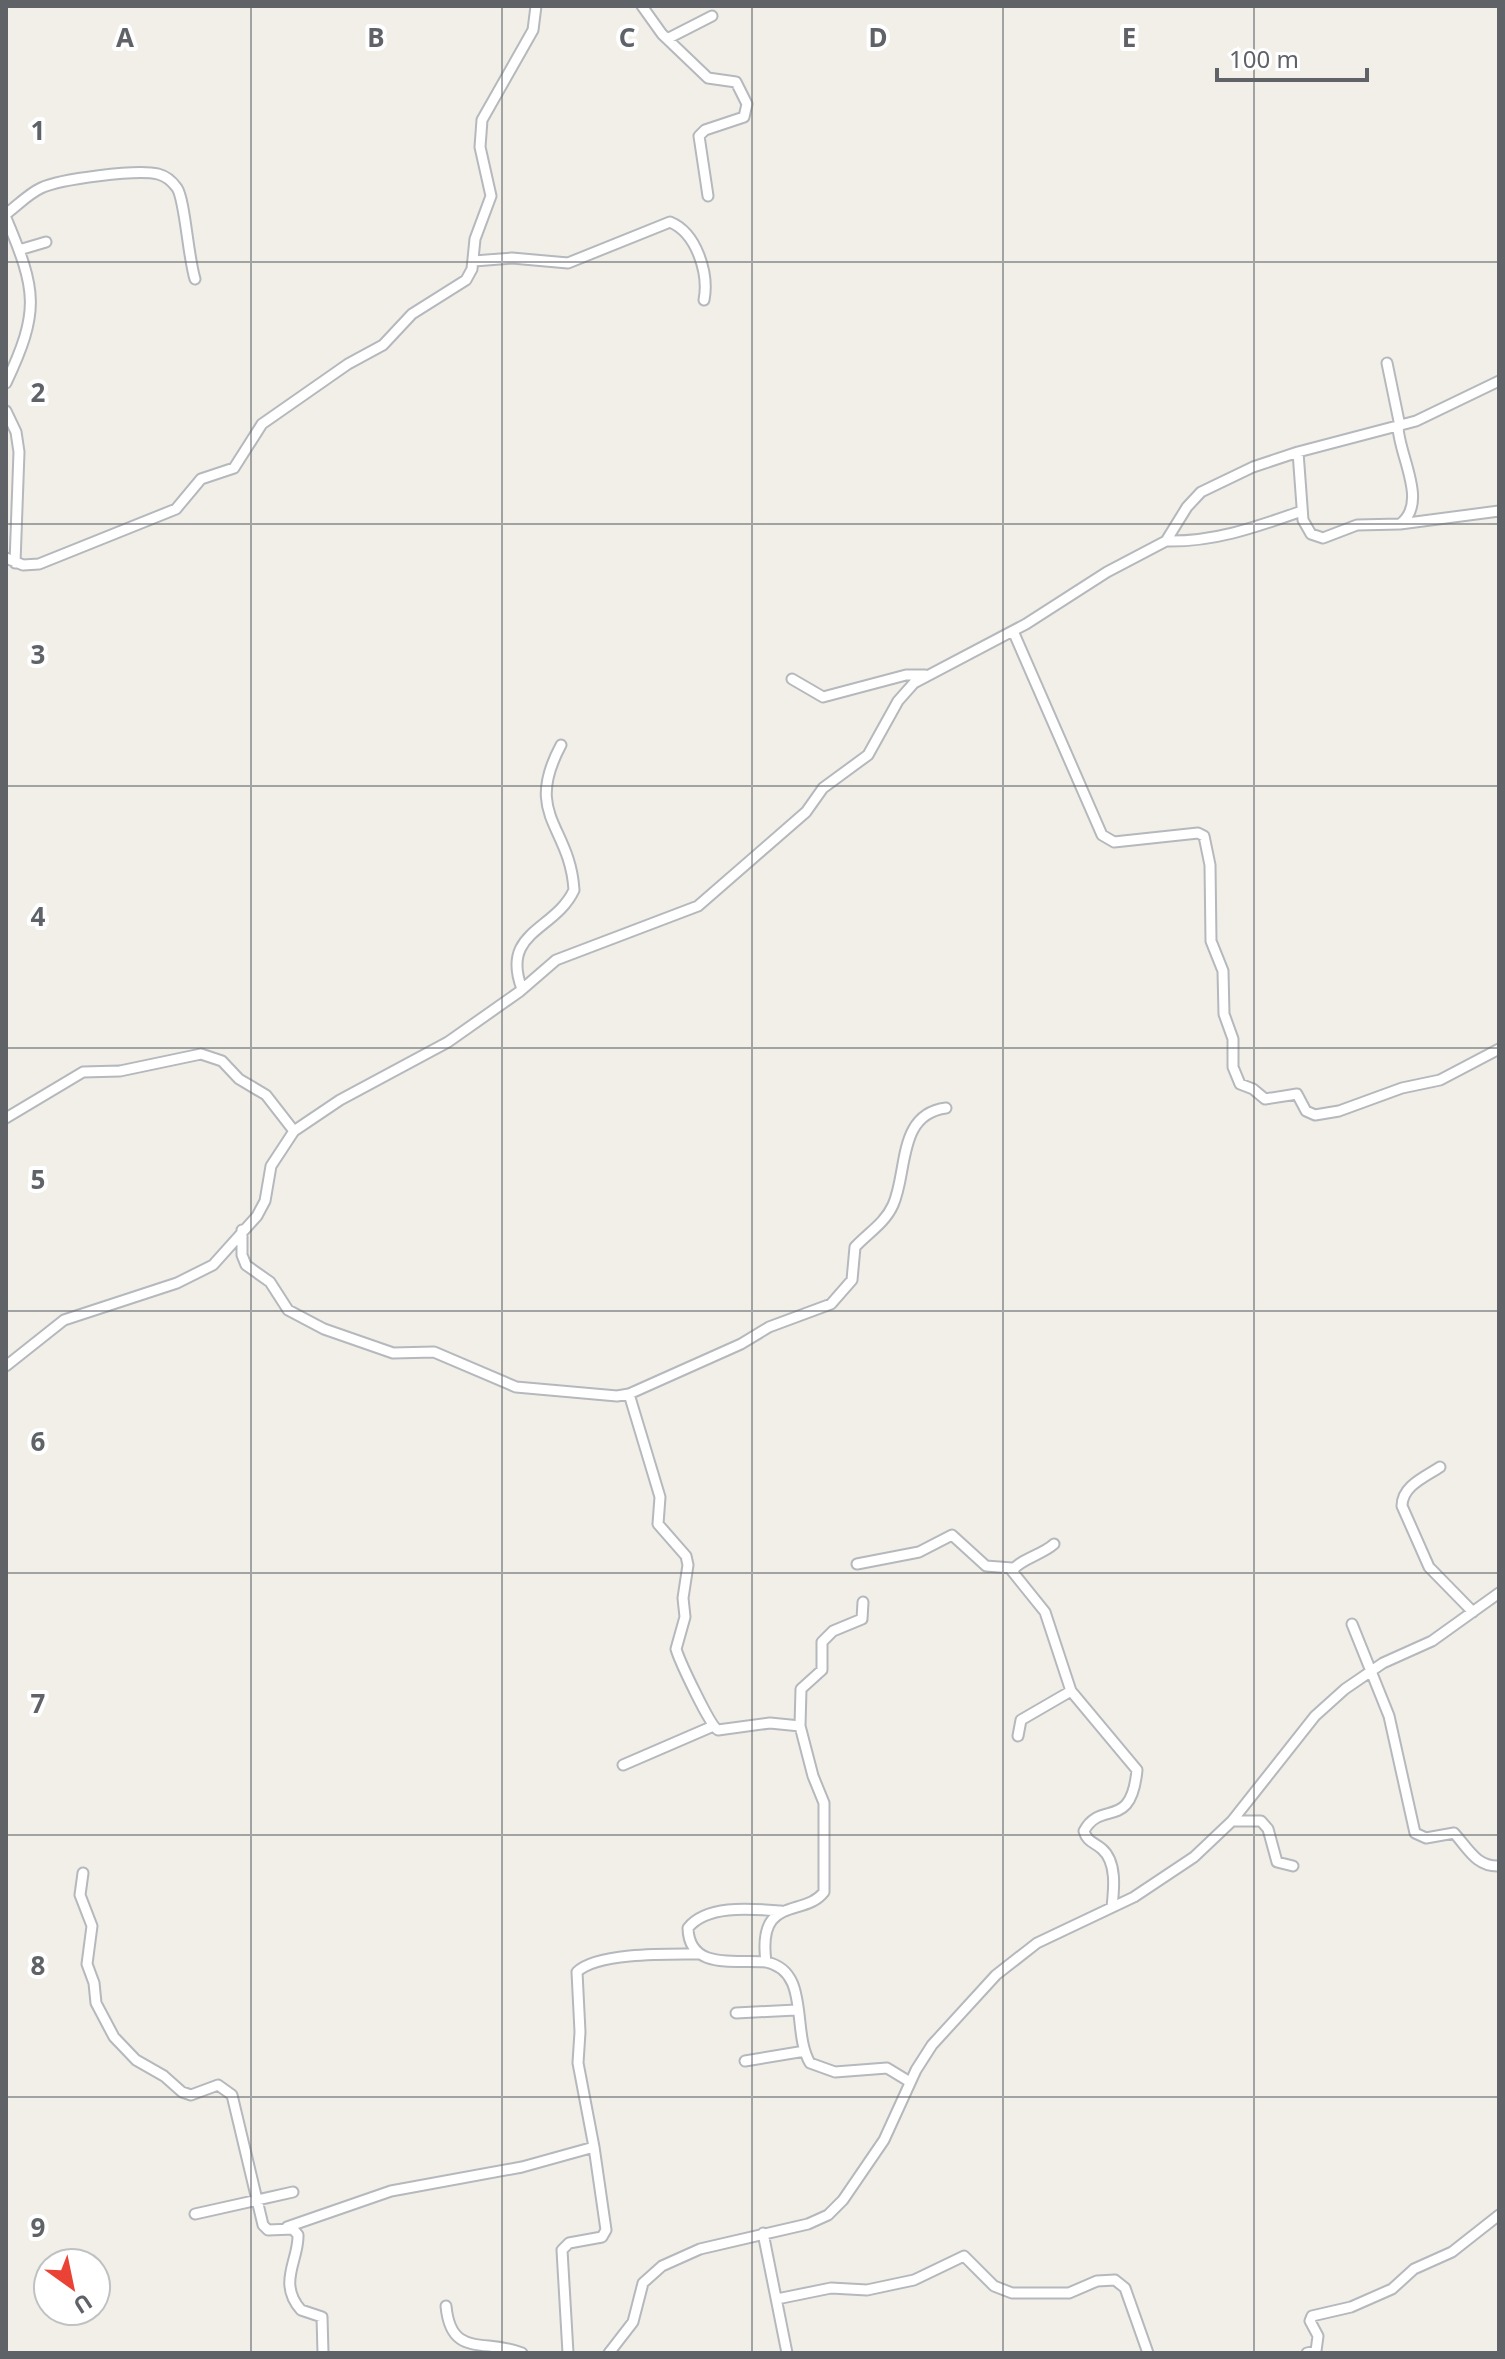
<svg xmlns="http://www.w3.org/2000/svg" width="1505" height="2359" font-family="'Noto Sans',sans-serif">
<rect width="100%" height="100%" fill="#f1efe8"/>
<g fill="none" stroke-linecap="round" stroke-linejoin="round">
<g stroke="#b5b8bc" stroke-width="13">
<path id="street" d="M642,6L662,34L708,78L736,82L747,104L744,117L705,130L699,136L708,196
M667,39L712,16
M6,214C17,206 28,194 41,188C60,179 137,169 158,174C166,176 172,181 177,188C185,200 188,257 195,279
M6,218C37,291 40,311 6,383
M19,250L46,242
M474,261L512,258L568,263L670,222C697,233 709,274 704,300
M1387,363L1400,426
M6,411L16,432L19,452L15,563
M1298,452L1303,520L1311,534L1323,538L1357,525L1400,524C1429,503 1399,456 1398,427
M1400,524L1499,511
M1166,541C1215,542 1256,527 1302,511
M6,558L23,565L39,564L176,509L201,479L234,468L262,424L348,364L383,345L412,314L466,280L472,269L475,239L491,196L480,147L482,120L533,30L536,6
M1013,631L1102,835L1114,842L1198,833L1204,836L1210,865L1211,941L1223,971L1224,1014L1233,1039V1067L1240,1084L1253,1089L1265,1099L1297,1094L1306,1111L1315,1115L1339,1111L1402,1088L1440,1080L1499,1049
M792,679L823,697L906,675H925
M522,989C500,931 555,931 574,890C570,825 523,816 561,745
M6,1118L83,1072L120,1071L201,1054L222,1061L239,1079L266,1095L294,1131
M242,1230V1255L246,1265L270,1282L288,1310L324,1329L393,1353L434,1352L516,1387L617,1396L629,1394L660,1497L658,1524L686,1556L688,1565L683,1598L685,1617L676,1649C680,1662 710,1726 718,1730L770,1723L800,1726L813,1776L824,1803V1892C804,1918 757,1894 766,1962C811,1971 791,2031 810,2063L835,2072L887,2068L910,2082
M6,1366L64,1320L177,1283L213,1265L257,1216L265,1201L271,1166L294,1131L340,1100L448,1042L519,992L556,960L698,906L806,812L823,788L868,755L898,701L914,683L1026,624L1107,572L1166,541L1187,507L1201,492L1253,467L1298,452L1416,421L1499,381
M629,1394L741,1344L769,1327L831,1304L852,1280L855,1247C868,1233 885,1223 893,1205C908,1172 897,1114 946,1108
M1440,1467C1425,1477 1402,1486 1402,1506L1429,1567L1473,1612
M1054,1544C1042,1555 1020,1559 1012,1571L1045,1612L1071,1691L1137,1770C1131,1832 1101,1799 1084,1831C1087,1842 1094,1842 1102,1849C1117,1862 1114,1889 1112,1907
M857,1564L919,1552L952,1535L986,1566L1012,1568
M1352,1624L1389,1716L1415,1833L1426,1838L1454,1833C1468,1848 1476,1867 1499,1866
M800,1726L801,1689L822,1670V1642L833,1631L862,1619L863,1602
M1018,1736L1021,1720L1071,1691
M623,1765L711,1727
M1232,1821H1261L1268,1829L1277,1862L1293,1866
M83,1873L80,1895L92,1926L87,1964L94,1983L96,2003L114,2037L136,2060L164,2076L182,2092L191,2095L218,2085L232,2095L263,2225L268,2230L293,2229L298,2235C299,2260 277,2283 301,2310L322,2317L323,2353
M766,1962C737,1959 689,1971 688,1928C707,1904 753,1909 781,1911
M736,2013L796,2010
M745,2061L805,2051
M594,2147L578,2063L580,2032L577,1972C597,1952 671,1954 699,1954
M195,2214L293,2192
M287,2227L391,2191L522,2167L594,2147L606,2230L602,2237L569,2243L562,2250L568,2353
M763,2233L787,2353
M777,2299L831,2288L867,2290L914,2280L964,2256L994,2286L1012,2293H1069L1097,2281L1115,2280L1125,2288L1148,2353
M446,2306C451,2359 485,2338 522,2353
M609,2353L633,2322L643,2283L662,2266L700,2249L808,2224L828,2215L843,2200L884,2140L916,2070L932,2045L996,1975L1037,1943L1134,1897L1194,1857L1232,1821L1315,1716L1345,1689L1383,1663L1432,1641L1499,1593
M1307,2353L1316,2351L1318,2336L1310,2321L1312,2316L1351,2307L1392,2289L1414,2269L1452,2252L1499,2215"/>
</g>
<use href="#street" stroke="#fff" stroke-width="9"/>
</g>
<path fill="none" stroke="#5f6368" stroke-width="2" stroke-opacity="0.55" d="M251,6V2353M502,6V2353M752,6V2353M1003,6V2353M1254,6V2353M6,262H1499M6,524H1499M6,786H1499M6,1048H1499M6,1311H1499M6,1573H1499M6,1835H1499M6,2097H1499"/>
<g font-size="26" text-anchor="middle" font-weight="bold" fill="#5f6368" stroke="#fff" stroke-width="8" stroke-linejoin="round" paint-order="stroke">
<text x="125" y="47">A</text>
<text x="376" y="47">B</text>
<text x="627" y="47">C</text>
<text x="878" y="47">D</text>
<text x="1129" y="47">E</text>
<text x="38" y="140">1</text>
<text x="38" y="402">2</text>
<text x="38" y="664">3</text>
<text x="38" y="926">4</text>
<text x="38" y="1189">5</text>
<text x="38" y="1451">6</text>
<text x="38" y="1713">7</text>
<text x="38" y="1975">8</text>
<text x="38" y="2237">9</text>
</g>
<rect width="1505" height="2359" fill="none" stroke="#5f6368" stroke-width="16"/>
<g transform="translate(72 2287) rotate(147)"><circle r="38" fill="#ffffff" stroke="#bfc1c3" stroke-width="2"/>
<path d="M0-6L14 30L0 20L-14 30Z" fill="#ea4335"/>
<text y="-12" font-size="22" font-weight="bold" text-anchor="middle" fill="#5f6368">U</text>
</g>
<path d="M1217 68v12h150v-12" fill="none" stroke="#5f6368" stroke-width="4"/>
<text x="1229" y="68" font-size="24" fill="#5f6368" stroke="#ffffff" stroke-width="6" paint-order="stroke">100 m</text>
</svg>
